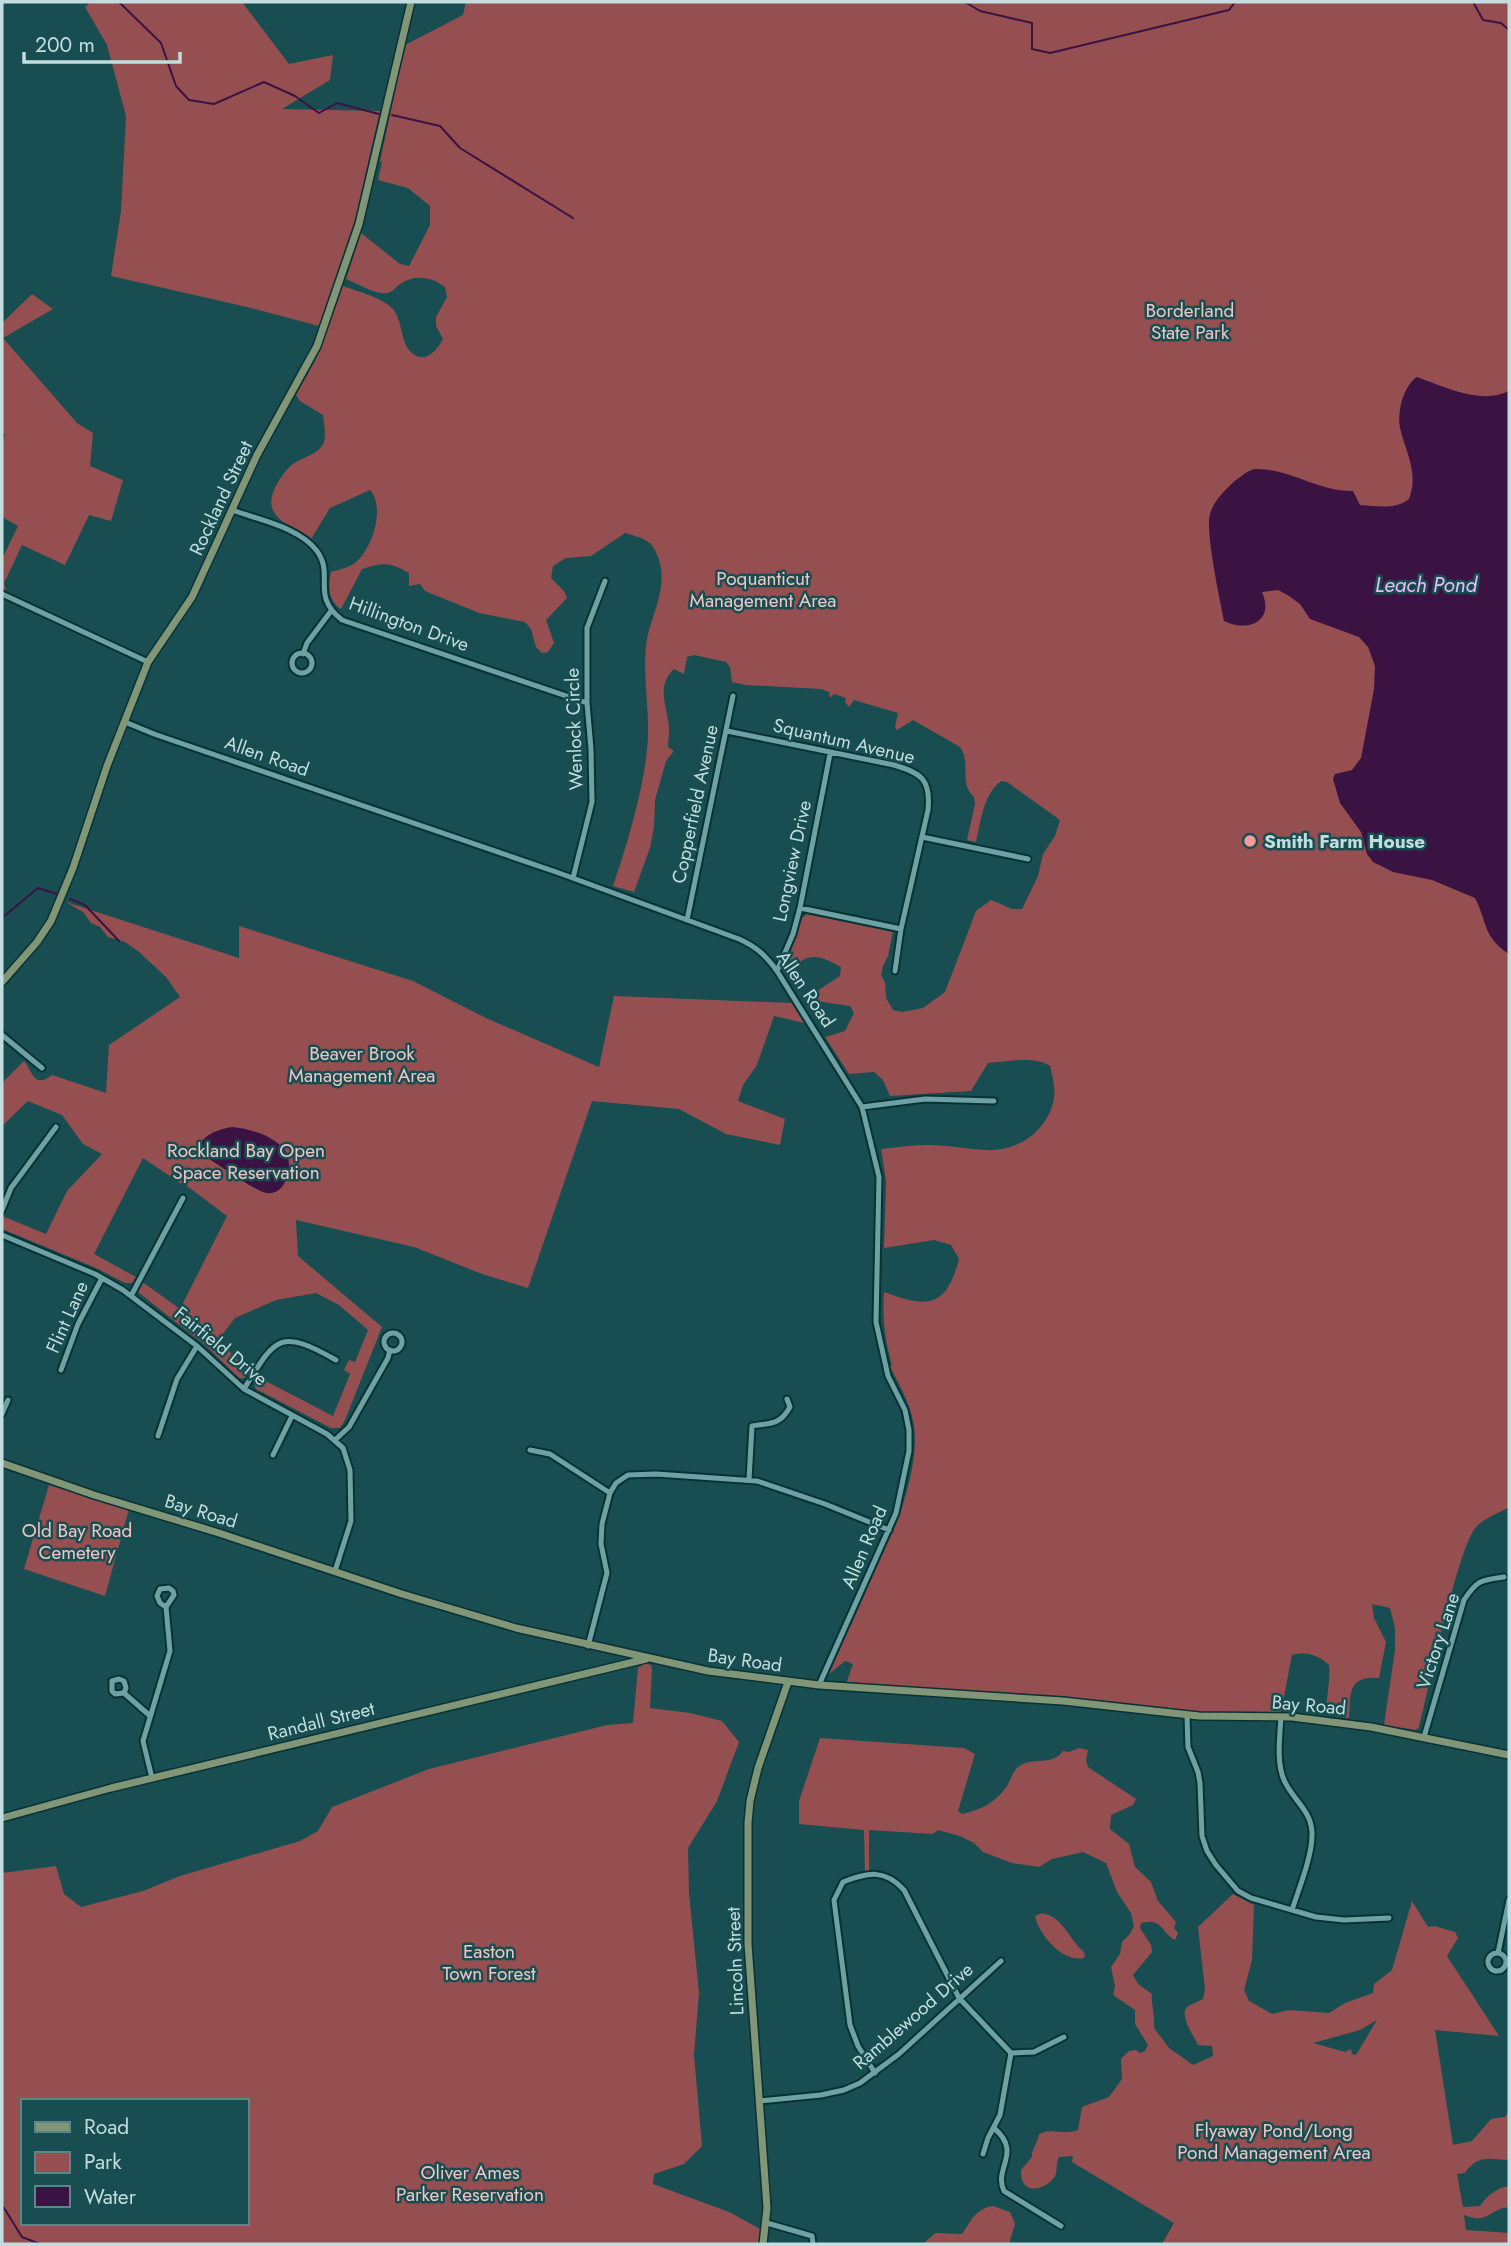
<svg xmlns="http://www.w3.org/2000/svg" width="1511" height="2246" font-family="Jost,sans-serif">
<rect width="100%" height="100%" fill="#184e51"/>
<path fill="#954f50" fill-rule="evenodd" d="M91,2H242L289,64L333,55L330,80L282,109L380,111L355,220L319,326L247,307L111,276L121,211L126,116L107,45L85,7Z
M466,2H1509V1507C1499,1513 1485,1518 1477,1526C1458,1544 1428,1693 1419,1727L1416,1730L1384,1725L1395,1650V1628L1390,1608L1372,1604L1374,1618L1386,1642L1379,1678C1347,1676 1351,1693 1349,1718L1327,1715C1325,1698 1331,1683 1329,1665C1319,1655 1306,1651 1292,1655L1281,1712H1203L1047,1695L846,1684L853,1664L845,1661L829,1674L897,1522C907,1494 920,1451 913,1421C910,1403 898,1383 890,1366L892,1365C885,1340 882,1318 884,1292C927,1308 946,1309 959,1259L951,1245L934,1240L884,1248L886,1181L881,1149C897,1147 914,1145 930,1145C948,1145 966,1149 984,1150C1017,1152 1048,1132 1054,1098C1056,1088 1052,1075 1050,1066C1035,1055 1006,1062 988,1063L971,1091L890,1096L883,1080L874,1072L849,1074L825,1037L845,1031L854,1013L850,1006L809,1000L817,991L840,976L841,967C819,955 808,951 790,971L785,968L802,918L807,914L893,931L888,956L883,966L881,975L885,982L886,998L893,1010L902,1012L923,1008L945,992L976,911L991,900L1012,909H1022L1038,876L1043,854L1055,836L1060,820L1007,782L1001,781C983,795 981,821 976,842L967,840L975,804L974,797C958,782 972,764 960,747L913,720L897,730L895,727L898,713L854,700L849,707L845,702L846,698L834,694L830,698L829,692L821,689L746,685L732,682L730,667L726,662L694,655L687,657L684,674L674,669C655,687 668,707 669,729C669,735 668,741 668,747L674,751L666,761L655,800L654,827L650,848L634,892L613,886C628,842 646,782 648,736C649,706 642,669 647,639C653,609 673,579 653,547C648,538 634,536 625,533L591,556L566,558L553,566L551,578L564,591L567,598L546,620L554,643L548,652L542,653L536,647L531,629L525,622L479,613L425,591L420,584L409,586V573C390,562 384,562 362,569L341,609C328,600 328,587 331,572C338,570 346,568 352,565C372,553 386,507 370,490L330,508L311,539C292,526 262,518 274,490C278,481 285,470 293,464C302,457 320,454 324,442C326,435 324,423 323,415L300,401L296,395L315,361L343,286C359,292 381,297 393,309C402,320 401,340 409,350C423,366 436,352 443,339L436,326V317L447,297L445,287C432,277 415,274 400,284C395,288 393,292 387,293C375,295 357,283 346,279L361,233L400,264L409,266L430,225V206L408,188L378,180L382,162L380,161L405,45L463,15Z
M32,294L53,309L3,338L77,423L93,433L90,466L123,480L111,521L89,515L65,565L22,545L4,583L6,590L2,588V559L18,526L2,517V439L5,435L2,432V323Z
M66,902L239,958V926L413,981L486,1018L599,1067L614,996L792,1003L804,1023L774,1016L757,1065L743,1085L738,1101L785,1119L780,1145L726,1134L679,1109L592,1101L528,1288L482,1274L414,1247L296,1220L298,1256L382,1327L345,1420L340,1428H331L256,1389L253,1381L256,1376L333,1416L350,1374L344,1370L349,1360L355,1362L368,1330L339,1305L316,1293L276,1300L235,1318L218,1340L250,1372L245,1378H239L206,1346L138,1292L141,1281L180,1309L227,1216L187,1186L180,1183L143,1158L94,1254L136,1277L132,1283H125L94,1267L2,1229V1216L46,1234L67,1191L102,1154L83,1144L62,1115L28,1101L2,1126V1083L24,1061C33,1072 34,1089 52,1075L106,1093L109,1045L180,997L166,977L138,951L125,942L108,937L100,927L91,923L83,912Z
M49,1485L129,1509L105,1596L24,1569Z
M641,1663L651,1665L652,1669L650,1708L690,1713L722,1721L739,1742L717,1801L688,1848L689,1893L699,1993L694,2055L702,2146L684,2164L654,2174L653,2184L729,2212L764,2231L759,2244H2V1873L56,1866L64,1894L81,1907L143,1891L180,1876L300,1841L318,1831L332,1807L429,1769L607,1725L633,1723L638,1667H641ZM23,2101H247V2223H23Z
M820,1738L964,1748L975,1754L958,1811L962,1814C981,1810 995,1803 1007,1786C1012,1778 1013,1768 1023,1764C1037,1758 1053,1765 1063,1751L1069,1752L1079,1748L1088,1750L1086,1760L1088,1767L1136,1799L1133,1805L1111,1815L1110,1829L1129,1844L1135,1867L1151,1882L1158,1901L1176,1922L1174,1928L1178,1933L1175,1940C1162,1933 1162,1917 1141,1923L1140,1928L1151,1945L1152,1952L1133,1975L1138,1984L1152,1994C1151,2004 1155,2016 1154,2028L1169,2048L1193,2065L1213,2056L1212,2046L1198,2045C1194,2036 1179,2016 1187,2007C1191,2004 1199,2001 1203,1999L1205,1990L1198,1927L1233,1894L1254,1905L1252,1960L1244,1990L1249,2001L1272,2014L1289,2010L1329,2013L1345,2003L1373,1993L1374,1984L1392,1970L1412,1901L1428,1927L1435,1926L1455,1932L1458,1938L1447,1956L1499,2036L1435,2030L1453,2145L1472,2141L1491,2119L1505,2117L1509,2110V2160C1489,2159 1478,2154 1465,2173L1457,2174L1463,2207L1480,2206C1488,2195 1496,2188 1509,2186V2207C1489,2209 1488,2225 1464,2215L1466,2230L1509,2233V2244H1162L1174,2223L1072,2162L1073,2156L1059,2157C1056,2163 1057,2168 1056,2174C1052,2185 1030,2196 1023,2182C1021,2178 1021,2174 1021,2170L1032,2157C1031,2149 1038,2143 1039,2134C1053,2127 1063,2136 1078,2130L1082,2107L1109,2097L1122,2079L1121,2059L1129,2051L1136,2050L1140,2053L1145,2051L1148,2045L1135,2024V2010L1113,1995L1115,1986L1111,1967L1120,1954L1122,1942L1130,1934L1134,1926L1131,1913L1117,1892L1106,1863L1083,1852L1052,1859L1039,1867L1012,1863L983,1852L974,1843L960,1836L938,1830L933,1834L869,1830V1872L865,1873L864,1830L799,1824V1801ZM1377,2020L1356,2055L1352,2054L1351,2049L1345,2052L1313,2043L1360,2030Z
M1042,1913C1061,1917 1066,1932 1077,1945C1079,1948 1083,1950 1085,1954L1084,1958C1063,1963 1039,1935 1035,1916Z
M993,2206L1010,2212L1015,2224L1009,2244H923L935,2233L962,2234C971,2221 976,2208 993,2206Z"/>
<path fill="#3b1343" d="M1417,377C1445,387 1481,405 1509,391V954C1482,936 1488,923 1475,898L1432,880L1393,872L1373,862L1367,854L1361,832L1340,803L1333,779L1335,774L1352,770L1361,758L1374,689L1375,666L1368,647L1359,637L1310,619L1300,604L1289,596L1278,590L1262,592C1275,621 1248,633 1224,621C1220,600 1205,531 1210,514C1214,500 1226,489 1236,480C1243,475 1250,468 1259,469C1292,470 1320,492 1353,491L1360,505C1378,506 1395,510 1409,499C1419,473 1406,453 1400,428C1397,413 1403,386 1417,377Z
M232,1127C250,1129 269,1134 282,1147C296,1159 288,1196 267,1193C255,1192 212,1159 196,1151C203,1135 215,1130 232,1127Z"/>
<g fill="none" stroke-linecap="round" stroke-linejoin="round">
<path stroke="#3b1343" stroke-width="2" d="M119,2L161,43L176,86L189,100L214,104L264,82L295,96L319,113L337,103L379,114
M965,2L980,11L1032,23V49L1050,53L1229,10L1235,2
M1473,2L1483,20L1501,23L1509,30
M392,115L440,126L460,148L573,218
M70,899L85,905L119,941
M2,918L38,888L57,894
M2,2207L4,2208L22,2237L40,2244"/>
<g stroke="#083234" stroke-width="9">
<path id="street" d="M232,510C259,520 299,527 317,551C335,576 310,595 342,620L587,703
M2,594L148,662
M292 663a10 10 0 1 1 20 0a10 10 0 1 1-20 0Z
M303,654L307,643L331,611
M125,722L154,734L559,873L739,939C757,947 766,956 777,971L862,1107L879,1177L876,1322L888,1376L905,1410L909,1430V1451L896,1513L819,1685
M727,731L894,765C921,773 931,779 928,810L901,929L895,971
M922,837L1028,859
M573,878L592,802L591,749L587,703V628L605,581
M800,908L901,929
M687,920L733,696
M777,971L793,934L800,908L830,754
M2,1035L42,1068
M862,1107L925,1099L994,1101
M2,1210L11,1188L56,1127
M2,1235L95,1274L123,1290L197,1346L244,1389L327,1434L343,1448L350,1470L351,1521L335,1571
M131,1296L183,1198
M384 1342a9 9 0 1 1 18 0a9 9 0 1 1-18 0Z
M61,1370L78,1324L102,1278
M244,1389C276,1337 279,1328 336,1360
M2,1414L8,1400
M158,1436L177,1379L197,1346
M335,1440L349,1427L388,1358L390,1350
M530,1450L550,1454L610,1493
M273,1455L292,1416
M749,1480L752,1426C771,1423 780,1425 790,1407L787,1399
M588,1646L607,1573L601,1544L602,1524L610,1493L616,1483L628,1475L656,1474L757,1481L825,1504L889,1530
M124,1693L115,1694L112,1691V1681L119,1679L124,1681L126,1688L124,1693L149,1715
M1187,1715L1188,1747L1198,1772L1200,1783L1202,1836L1207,1851L1216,1865L1238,1891L1251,1898L1316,1917L1344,1920L1389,1918
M1281,1716C1280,1737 1276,1761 1284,1780C1292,1799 1311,1810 1312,1832C1313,1855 1299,1888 1292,1910
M1424,1737L1464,1600C1477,1580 1481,1580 1504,1577
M152,1778L143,1741L170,1651L166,1607L174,1595L173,1591L169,1588L160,1589L157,1596L160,1603L166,1607
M1498,1953L1509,1900
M1488 1962a9 9 0 1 1 18 0a9 9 0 1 1-18 0Z
M875,2073L858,2046L850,2025L834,1900L843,1882C868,1872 885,1869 904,1890L959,1998L1011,2053L1034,2052L1064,2037
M759,2101L821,2095L844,2090L860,2083L899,2054L1001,1961
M994,2128C1023,2153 993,2168 1004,2191L1061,2226
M983,2154L988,2138L1000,2115L1011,2053
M767,2223L812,2236L813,2244"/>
</g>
<g stroke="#083234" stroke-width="10">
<path id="secondary" d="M2,982L37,942L51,921L73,868L107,766L148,662L192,597L257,455L317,346L359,224L411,2
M2,1463L94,1495L219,1533L402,1594L516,1628L708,1671L819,1685L1063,1701L1199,1716L1292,1717L1371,1727L1509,1755
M2,1818L111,1788L646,1659
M763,2244L767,2208L748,1944V1823L750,1801L758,1768L788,1682"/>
</g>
<use href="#street" stroke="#6da1a4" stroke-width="5"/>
<use href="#secondary" stroke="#819676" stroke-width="7"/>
</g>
<circle fill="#f59b9a" stroke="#184e51" stroke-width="2.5" cx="1250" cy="841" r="7"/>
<g text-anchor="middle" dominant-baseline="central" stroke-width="5" stroke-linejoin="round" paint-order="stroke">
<g font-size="19" fill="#f1c5c4" stroke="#184e51">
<text x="1190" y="310">Borderland<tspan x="1190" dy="22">State Park</tspan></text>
<text x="763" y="578">Poquanticut<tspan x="763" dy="22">Management Area</tspan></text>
<text x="362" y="1053">Beaver Brook<tspan x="362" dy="22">Management Area</tspan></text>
<text x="246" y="1150">Rockland Bay Open<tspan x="246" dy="22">Space Reservation</tspan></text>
<text x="77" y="1530">Old Bay Road<tspan x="77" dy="22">Cemetery</tspan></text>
<text x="489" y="1951">Easton<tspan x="489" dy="22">Town Forest</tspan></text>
<text x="1274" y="2130">Flyaway Pond/Long<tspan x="1274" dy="22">Pond Management Area</tspan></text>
<text x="470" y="2172">Oliver Ames<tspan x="470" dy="22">Parker Reservation</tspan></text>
</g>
<g font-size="19" fill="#c3ddde" stroke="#184e51">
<text transform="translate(221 498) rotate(-65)">Rockland Street</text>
<text transform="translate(409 624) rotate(20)">Hillington Drive</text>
<text transform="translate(574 729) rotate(-92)">Wenlock Circle</text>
<text transform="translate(844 741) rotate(13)">Squantum Avenue</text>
<text transform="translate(267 756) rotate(19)">Allen Road</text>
<text transform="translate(695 804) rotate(-78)">Copperfield Avenue</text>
<text transform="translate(792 861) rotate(-78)">Longview Drive</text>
<text transform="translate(806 989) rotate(56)">Allen Road</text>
<text transform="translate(67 1317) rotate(-66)">Flint Lane</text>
<text transform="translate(221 1346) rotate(39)">Fairfield Drive</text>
<text transform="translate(201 1511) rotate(17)">Bay Road</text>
<text transform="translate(864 1547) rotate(-67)">Allen Road</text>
<text transform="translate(1438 1641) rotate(-72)">Victory Lane</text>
<text transform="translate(745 1660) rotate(8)">Bay Road</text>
<text transform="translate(1309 1705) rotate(5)">Bay Road</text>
<text transform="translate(321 1721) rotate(-14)">Randall Street</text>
<text transform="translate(735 1961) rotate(-92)">Lincoln Street</text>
<text transform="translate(913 2016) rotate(-41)">Ramblewood Drive</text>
</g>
<g font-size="19" font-weight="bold" fill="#c3ddde" stroke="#184e51" text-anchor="start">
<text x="1264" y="841">Smith Farm House</text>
</g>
<g font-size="21" font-style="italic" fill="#efbcfa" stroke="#184e51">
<text x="1426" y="585">Leach Pond</text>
</g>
</g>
<rect width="1511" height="2246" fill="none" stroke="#c3ddde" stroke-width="7"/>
<rect x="21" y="2099" width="228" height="126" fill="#184e51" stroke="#5c8789" stroke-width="2"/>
<rect x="35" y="2122" width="35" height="10" fill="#819676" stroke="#5c8789" stroke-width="2"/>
<text x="84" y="2134" font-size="21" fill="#c3ddde">Road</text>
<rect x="35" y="2152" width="35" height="21" fill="#954f50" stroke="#5c8789" stroke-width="2"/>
<text x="84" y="2169" font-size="21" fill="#c3ddde">Park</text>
<rect x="35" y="2186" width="35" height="21" fill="#3b1343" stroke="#5c8789" stroke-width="2"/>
<text x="84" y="2204" font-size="21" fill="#c3ddde">Water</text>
<path d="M24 52v10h156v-10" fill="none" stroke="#c3ddde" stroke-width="3.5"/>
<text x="35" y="52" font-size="21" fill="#c3ddde" stroke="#184e51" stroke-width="5" paint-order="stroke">200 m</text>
</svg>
